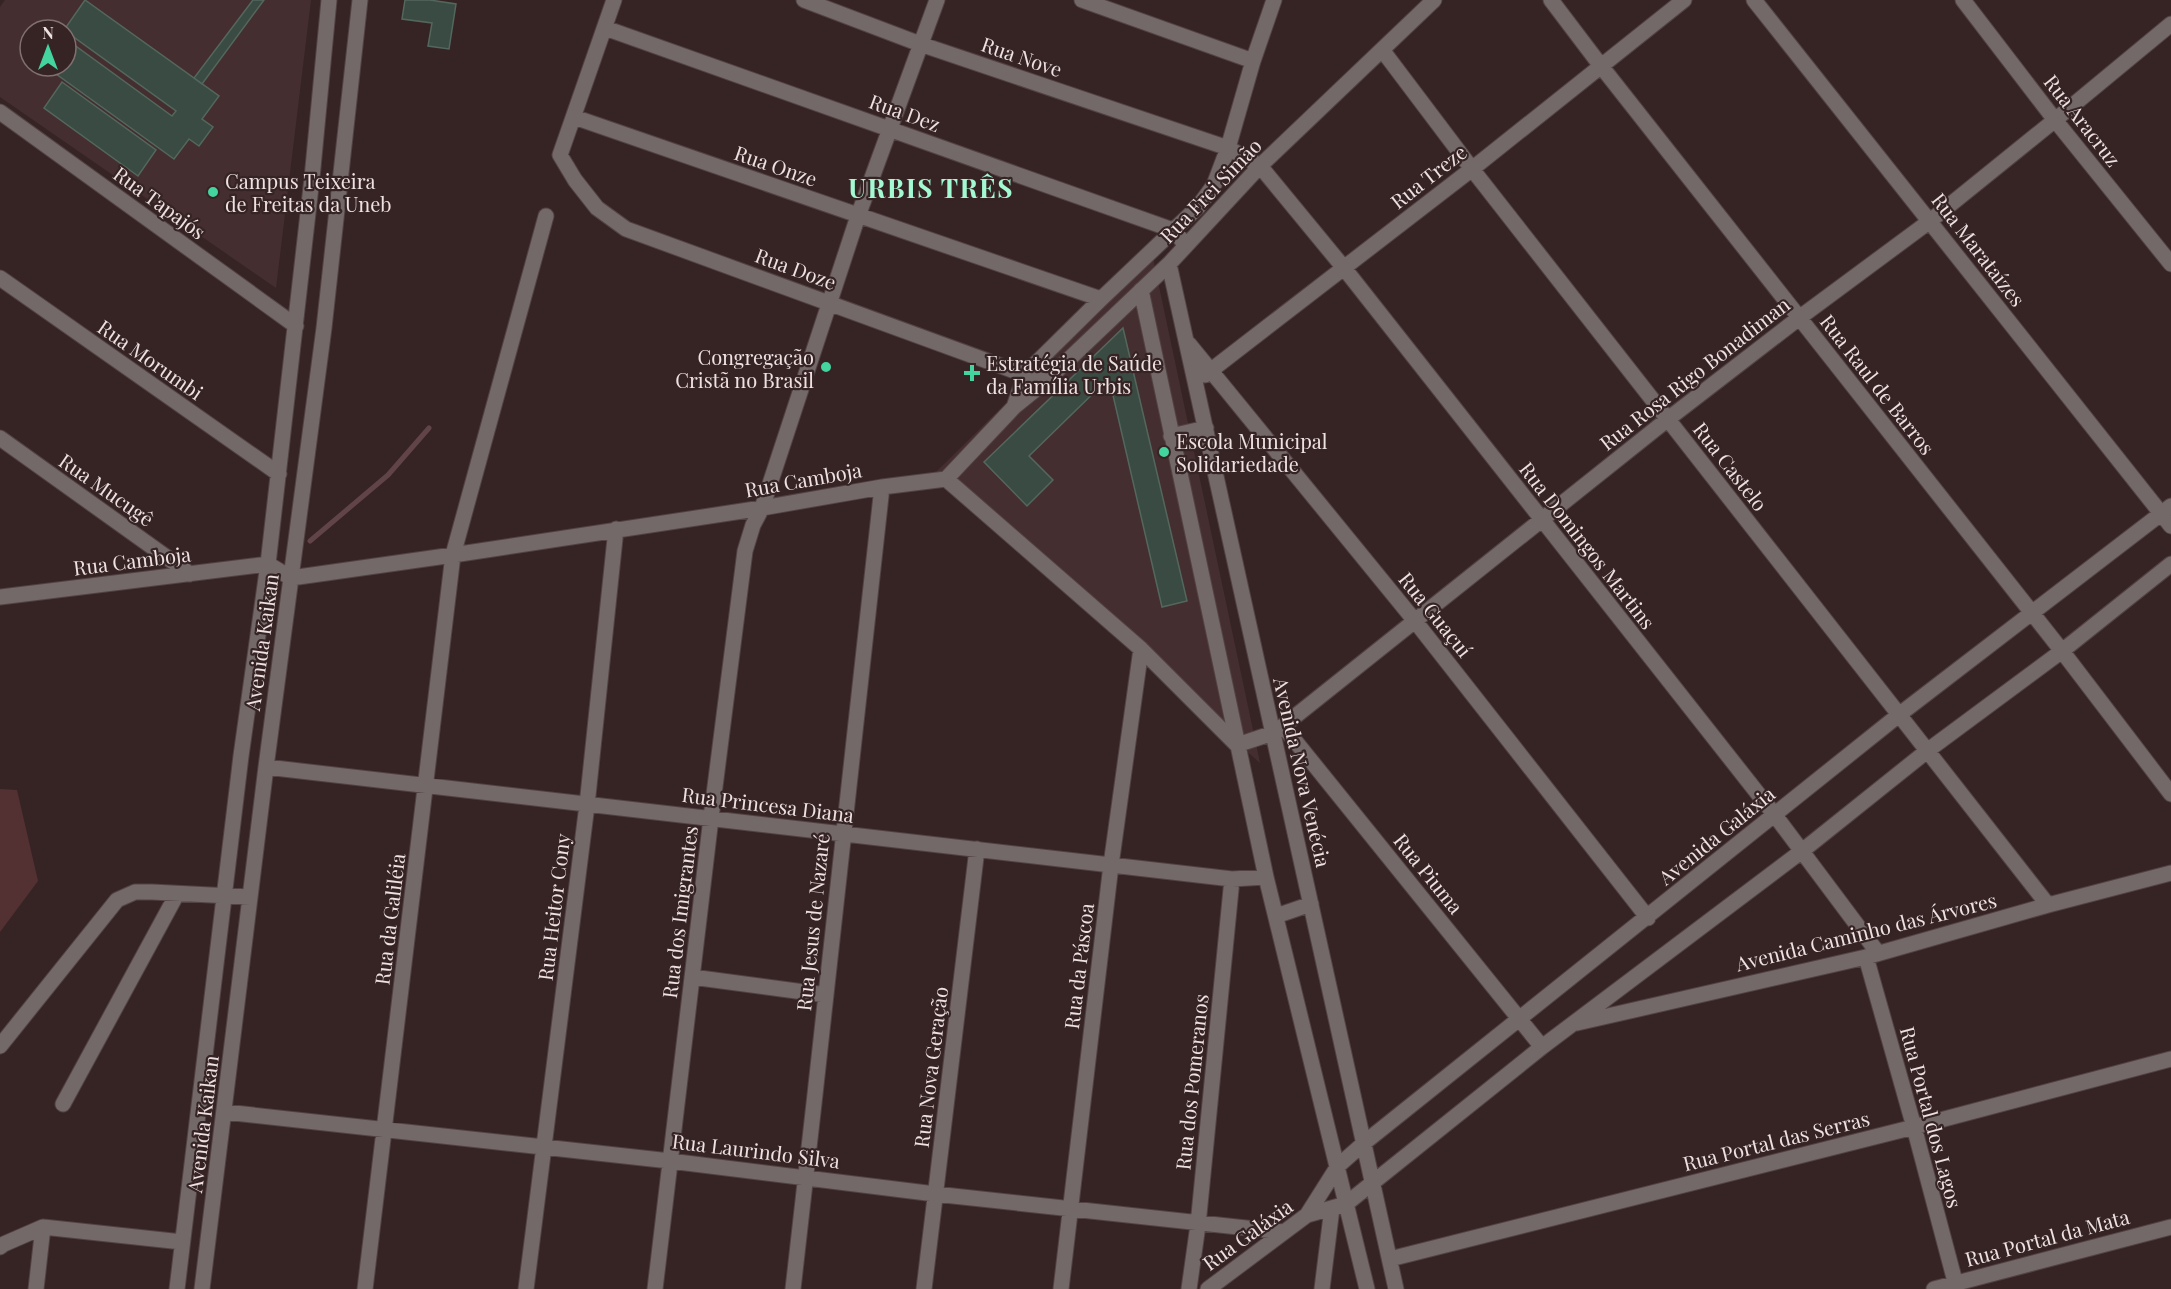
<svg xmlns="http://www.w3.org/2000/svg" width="2171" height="1289" font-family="'Playfair Display',serif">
<rect width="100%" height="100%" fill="#362425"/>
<path fill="#452e2f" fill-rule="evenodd" d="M5,0H311L276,288L0,97V7ZM30,30H66V66H30Z
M1153,258L1260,763L1040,568L937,471Z"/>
<path fill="#533032" d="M0,789L17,790L38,881L0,932Z"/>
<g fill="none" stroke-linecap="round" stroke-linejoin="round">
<path stroke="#614448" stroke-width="5" d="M310,541L388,475L429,428"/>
</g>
<path fill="#394b42" stroke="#54675e" stroke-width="1.5" d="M85,0L219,96L202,119L213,127L199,146L189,139L174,159L45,66H66V39L172,116L176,111L64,30Z
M253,0H264L202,84L194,78Z
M405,0H430L456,4L449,49L428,46L432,23L402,19Z
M62,82L156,150L138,176L44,108Z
M1123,328L1187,601L1162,607L1109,378L1029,456L1053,480L1027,506L984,462Z"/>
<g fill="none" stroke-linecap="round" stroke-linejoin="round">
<g stroke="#534243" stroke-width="17">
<path id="minor" d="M614,0L560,155L575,180L597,208L626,229L1045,382
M804,0L920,44L1228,148L1260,166L1344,268L1774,814L1878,953
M1082,0L1253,61
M1551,0L1601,66L2062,651L2171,794
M1754,0L2171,526
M1963,0L2055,120L2171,264
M605,28L1173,230L1186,245
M1383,51L1472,169L2048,905
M0,112L296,326
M574,117L1101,299
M1169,264L1396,1289
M0,278L279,474
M1141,290L1266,877L1367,1289
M1189,344L1415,621L1648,918
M1205,375L1472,169L1684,0
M1014,407L1025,374L1101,299L1198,207L1214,185L1228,148L1253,61L1274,0
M1171,436L1206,428
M0,438L190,574
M946,479L1014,407L1045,382L1169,264L1260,166L1434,0
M0,597L268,564L291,578L453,555L762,508L882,487L946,479L1141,649L1237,745L1273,733L1283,726L1668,419L1799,318L1930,221L2055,120L2171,24
M1283,726L1542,1047
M266,767L1232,879L1266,877
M1276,916L1311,904
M1866,957L1914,1127L1957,1289
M692,977L826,995
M1577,1023L1866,957L2048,905L2171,873
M0,1046L117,900L135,892H152L250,897
M63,1104L177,894
M225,1112L670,1161L935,1194L1283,1232
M1307,1215L1338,1166L1364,1143L1900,714L2171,506
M0,1247L4,1244L43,1227L182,1242
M1390,1259L1914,1127L2171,1059
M36,1289L43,1227
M177,1289L241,756L268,564L312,178L329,0
M202,1289L266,767L324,328L360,0
M365,1289L453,555L546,216
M526,1289L587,805L616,529
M655,1289L711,818L745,551L753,525L762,508L858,216L937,0
M793,1289C824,1022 851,755 882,487
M924,1289L977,849
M1061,1289L1111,865L1141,649
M1189,1289L1198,1225L1232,879
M1208,1289L1307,1215L1346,1204L1542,1047L1802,851L1927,751L2062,651L2171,564
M1322,1289L1332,1208
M1934,1289L2171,1227"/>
</g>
<use href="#minor" stroke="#736969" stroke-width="15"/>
</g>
<g fill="#44d49f" stroke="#362425" stroke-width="2">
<circle cx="213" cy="192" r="6"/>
<circle cx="826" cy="367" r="6"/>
<path d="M969 364h6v6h6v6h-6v6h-6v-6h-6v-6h6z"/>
<circle cx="1164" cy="452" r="6"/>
</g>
<g text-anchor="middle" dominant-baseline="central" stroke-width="4.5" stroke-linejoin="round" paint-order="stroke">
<g font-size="20" fill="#eee1e2" stroke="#362425">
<text transform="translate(1022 56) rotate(19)">Rua Nove</text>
<text transform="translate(905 112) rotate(20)">Rua Dez</text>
<text transform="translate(2083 120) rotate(52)">Rua Aracruz</text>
<text transform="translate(776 165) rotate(19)">Rua Onze</text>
<text transform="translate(1428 176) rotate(-38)">Rua Treze</text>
<text transform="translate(1210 190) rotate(-46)">Rua Frei Simão</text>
<text transform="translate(160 202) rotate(36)">Rua Tapajós</text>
<text transform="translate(1979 249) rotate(52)">Rua Marataízes</text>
<text transform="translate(796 268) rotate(20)">Rua Doze</text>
<text transform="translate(151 359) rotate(35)">Rua Morumbi</text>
<text transform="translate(1694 373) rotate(-38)">Rua Rosa Rigo Bonadiman</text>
<text transform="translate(1878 384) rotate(52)">Rua Raul de Barros</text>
<text transform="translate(1731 466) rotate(52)">Rua Castelo</text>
<text transform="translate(803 479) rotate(-10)">Rua Camboja</text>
<text transform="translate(107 489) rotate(35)">Rua Mucugê</text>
<text transform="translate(1588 545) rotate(52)">Rua Domingos Martins</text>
<text transform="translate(132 560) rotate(-7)">Rua Camboja</text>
<text transform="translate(1436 614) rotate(51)">Rua Guaçuí</text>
<text transform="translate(261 642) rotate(-82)">Avenida Kaikan</text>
<text transform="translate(1303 772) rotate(77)">Avenida Nova Venécia</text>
<text transform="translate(768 804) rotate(7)">Rua Princesa Diana</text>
<text transform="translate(1716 835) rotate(-39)">Avenida Galáxia</text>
<text transform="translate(1429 873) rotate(51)">Rua Piuma</text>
<text transform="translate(553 907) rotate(-83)">Rua Heitor Cony</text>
<text transform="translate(679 912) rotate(-83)">Rua dos Imigrantes</text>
<text transform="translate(389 919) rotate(-83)">Rua da Galiléia</text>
<text transform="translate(812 922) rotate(-84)">Rua Jesus de Nazaré</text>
<text transform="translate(1866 931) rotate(-14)">Avenida Caminho das Árvores</text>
<text transform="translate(1078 966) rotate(-83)">Rua da Páscoa</text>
<text transform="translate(930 1067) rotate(-83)">Rua Nova Geração</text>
<text transform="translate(1191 1082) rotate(-84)">Rua dos Pomeranos</text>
<text transform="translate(1932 1117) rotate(75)">Rua Portal dos Lagos</text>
<text transform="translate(202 1124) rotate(-83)">Avenida Kaikan</text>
<text transform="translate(1776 1140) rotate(-14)">Rua Portal das Serras</text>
<text transform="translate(756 1150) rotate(7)">Rua Laurindo Silva</text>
<text transform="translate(1247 1234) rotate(-36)">Rua Galáxia</text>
<text transform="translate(2047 1237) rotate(-15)">Rua Portal da Mata</text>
</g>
<g font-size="20" fill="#eee1e2" stroke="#362425" text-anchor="start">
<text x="225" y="180">Campus Teixeira<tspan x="225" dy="23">de Freitas da Uneb</tspan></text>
<text x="814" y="356" text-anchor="end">Congregação<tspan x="814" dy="23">Cristã no Brasil</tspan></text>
<text x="986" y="362">Estratégia de Saúde<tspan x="986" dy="23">da Família Urbis</tspan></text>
<text x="1176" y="440">Escola Municipal<tspan x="1176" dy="23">Solidariedade</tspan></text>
</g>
<g font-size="26" font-weight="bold" letter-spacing="1.5" fill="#a2f9d2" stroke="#362425">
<text x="931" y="187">URBIS TRÊS</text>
</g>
</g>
<g transform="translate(48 48)"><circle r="28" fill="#362425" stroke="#807071" stroke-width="1.5"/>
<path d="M0-4.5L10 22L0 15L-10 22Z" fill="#44d49f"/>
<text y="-9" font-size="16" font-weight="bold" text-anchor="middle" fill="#eee1e2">N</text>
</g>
</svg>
